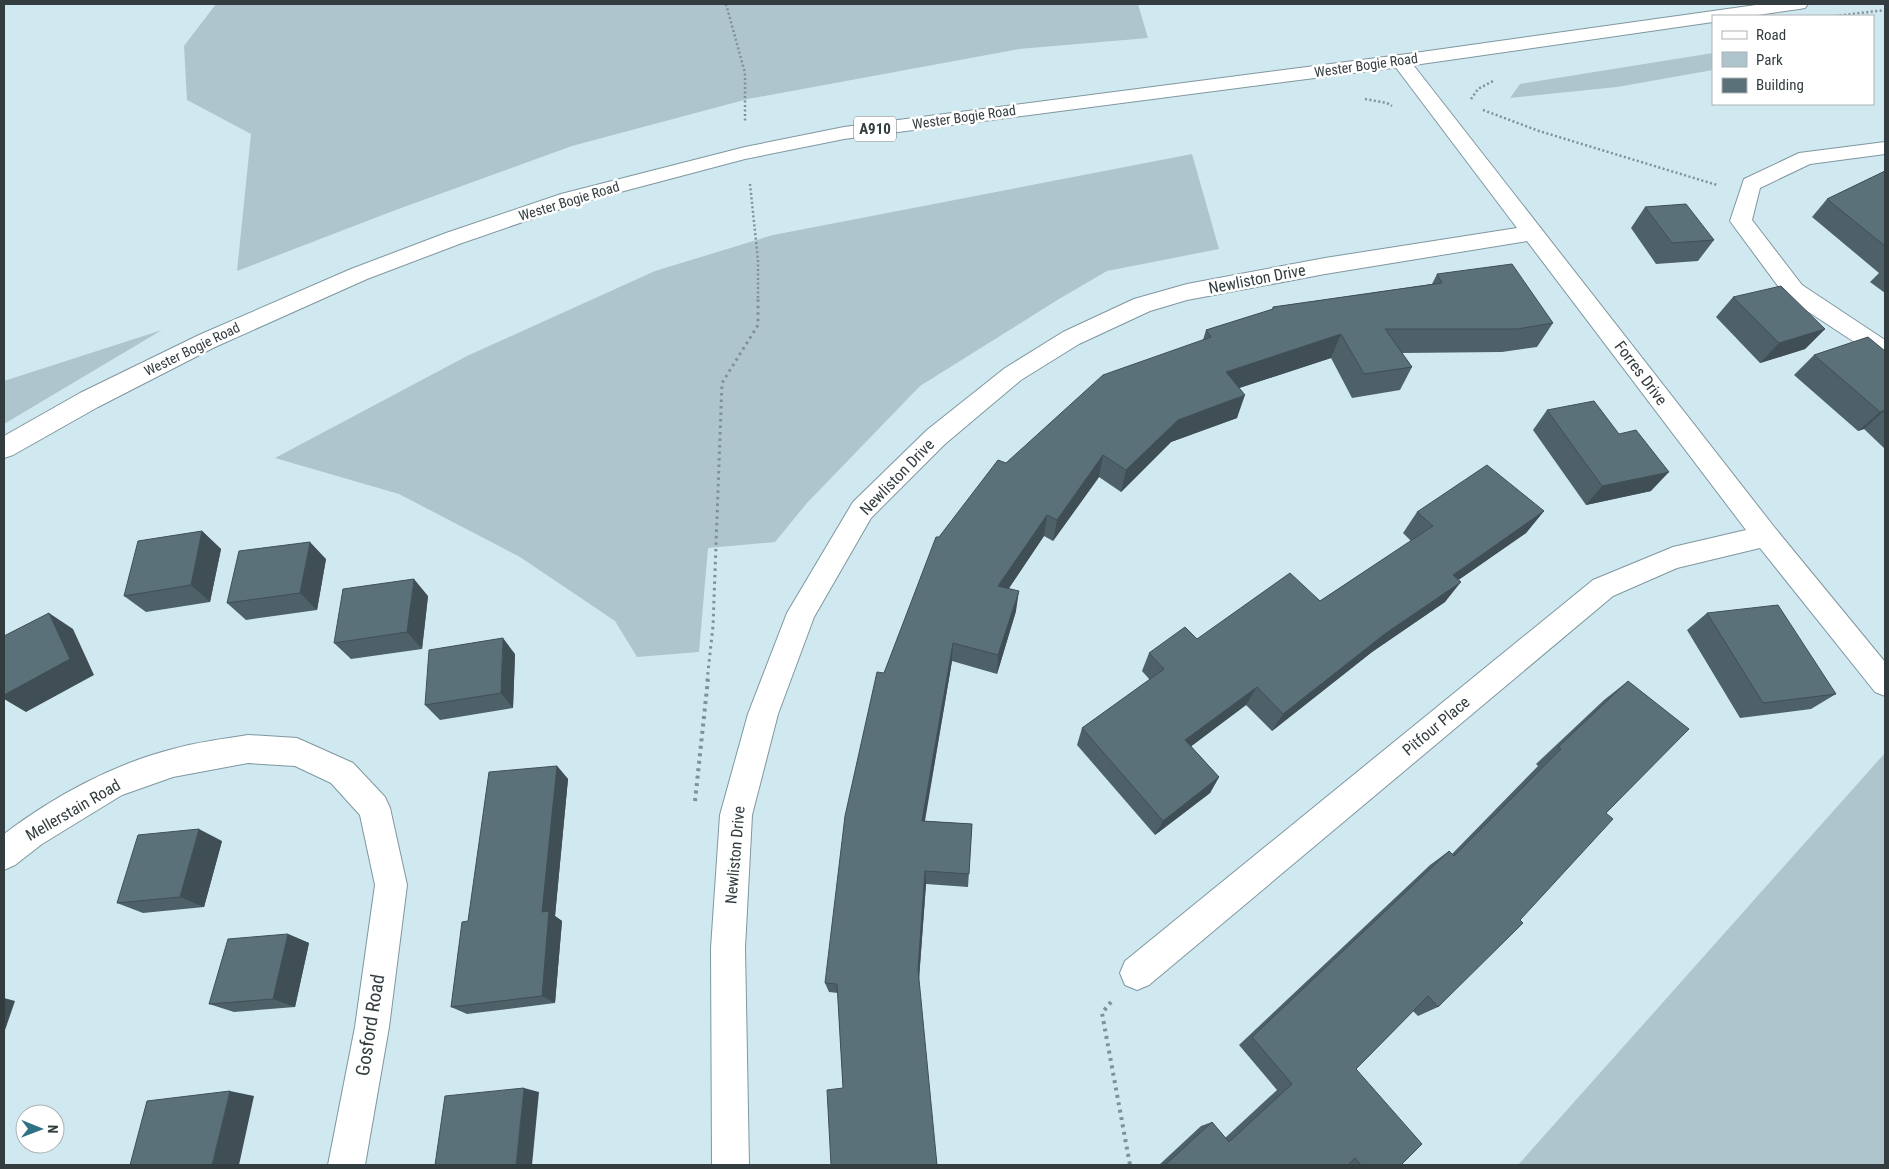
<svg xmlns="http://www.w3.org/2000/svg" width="1889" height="1169" font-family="'Roboto Condensed',sans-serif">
<rect width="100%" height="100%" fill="#d0e9f1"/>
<path fill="#aec5cd" d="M216,4H1138L1148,38L1019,49L748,99L572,146L393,211L237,271L251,134L187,100L184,46Z
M1713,53V70L1617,87L1510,98L1520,84Z
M1192,154L1219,249L1107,271L1059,299L920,386L807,503L775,542L708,548L699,652L637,657L615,621L520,557L399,494L275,458L467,356L655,271L773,235Z
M162,330L4,424V381Z
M1885,753V1165H1518Z"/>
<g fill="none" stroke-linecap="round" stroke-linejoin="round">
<g stroke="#7f979f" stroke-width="2">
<path id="minor" d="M1400,55L1407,57L1775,528L1885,662V696L1875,692L1760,548L1677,568L1613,596L1149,985L1137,990L1125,985L1120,973L1125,961L1593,580L1673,547L1746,530L1527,241L1325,274L1187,300L1150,311L1079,344L1021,380L945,444L871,518L814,617L778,714L752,815L745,948L749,1165H712L711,948L720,815L748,714L787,613L853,502L927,430L1005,368L1063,332L1134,299L1187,284L1325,258L1517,228L1391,61L1393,57Z
M1885,142V154L1810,164L1760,188L1752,220L1802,285L1885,340V360L1877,357L1786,297L1730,221L1744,179L1799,153Z
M248,735L297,738L353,763L385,797L390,808L407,885L389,1027L365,1165H328L355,1027L375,885L360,815L331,783L295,766L248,763L173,777L122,795L42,844L15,865L4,870V834C53,797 113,764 173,749C197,742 223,739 248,735Z"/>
</g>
<g stroke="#7f979f" stroke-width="2">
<path id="major" d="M1763,4H1808L1805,8L1799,9L1751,16H1713V22L1400,67L844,139L745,159L575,204L462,243L367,279L215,347L98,407L13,455L4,458V436L80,393L199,335L351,269L446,233L561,194L745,147L844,127L1400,55Z"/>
</g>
<path stroke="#7f9196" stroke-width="2.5" stroke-dasharray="2 2.5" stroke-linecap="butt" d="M726,4L745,73V121
M1835,16L1885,10
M1365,99L1387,103L1392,106
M1471,99L1478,89L1495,80
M1483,110L1539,131L1717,185
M750,184L758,260V299"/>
<path stroke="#7f9196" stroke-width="3" stroke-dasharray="2.5 4" stroke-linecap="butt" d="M707,681L713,626L722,383L758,325V297"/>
<path stroke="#7f9196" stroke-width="4" stroke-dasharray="3 4.5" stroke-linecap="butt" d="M695,801L708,679
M1111,1002L1102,1013L1130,1165"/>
<use href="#minor" fill="#fff" fill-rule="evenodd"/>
<use href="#major" fill="#fff" fill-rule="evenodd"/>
</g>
<path fill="#4e6168" d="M1885,171V293L1870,282L1879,273L1812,217L1827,199Z
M1645,207L1714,240L1698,261L1656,264L1631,228Z
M1437,274L1553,323L1537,347L1502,352L1402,353L1412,367L1400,390L1352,398L1331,358L1239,388L1237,418L1171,442L1121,492L1099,477L1053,541L1044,536L1009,588L1016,611L997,674L952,661L925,821L972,824L968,887L926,884L919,979L843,1088L838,993L829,992L825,983L884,673L939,537L1006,463L1203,340L1206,330L1272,310L1273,307L1432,284Z
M1733,297L1825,329L1805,349L1760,363L1716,317Z
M1885,351V449L1864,429L1858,431L1794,375L1814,355Z
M1547,410L1651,491L1586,505L1533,430Z
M1544,511L1526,533L1458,580L1445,602L1372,652L1272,731L1246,705L1191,746L1219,777L1210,793L1155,835L1077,745L1082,728L1150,680L1142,671L1149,653L1197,639L1320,601L1411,541L1403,533L1417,512Z
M202,531L221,549L210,602L146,612L124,596Z
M326,559L317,610L246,620L227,603Z
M428,596L422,649L351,659L334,643Z
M1707,613L1836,694L1811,709L1740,718L1687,630Z
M515,654L513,708L440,720L425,705Z
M1628,681L1606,813L1438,1007L1418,1016L1413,1011L1356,1069L1401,1165H1159L1201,1126L1212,1122L1225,1138L1277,1090L1239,1045L1430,865L1449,851L1452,854L1538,766L1536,764L1604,700Z
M557,766L568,779L555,916L562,921L555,1003L467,1014L451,1007L468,921Z
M222,841L204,907L143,913L117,903Z
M288,934L309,943L295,1007L234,1012L209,1004Z"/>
<path fill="#404f55" d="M1825,329L1805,349L1760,363L1779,343Z
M1341,334L1331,358L1218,395L1226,372Z
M1245,395L1237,418L1171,442L1121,492L1126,470L1178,420Z
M1885,410L1864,429L1858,431L1880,412Z
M1103,455L1099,477L1053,541L1057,520Z
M1669,472L1651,491L1586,505L1602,486Z
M1544,511L1526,533L1437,595L1453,575Z
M1047,515L1044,536L997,606L998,586Z
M202,531L221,549L210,602L191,585Z
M310,542L326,559L317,610L300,593Z
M414,579L428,596L422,649L407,632Z
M1461,582L1445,602L1372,652L1272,731L1283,714L1386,633Z
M1019,591L1016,611L997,674L998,655Z
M49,613L73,629L94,675L26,712L4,699V695Z
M503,638L515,654L513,708L501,693Z
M953,643L952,661L922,835V821Z
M1257,687L1246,705L1177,757L1185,740Z
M557,766L568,779L555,916L562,921L555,1003L542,996V912Z
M1219,777L1210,793L1155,835L1163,821Z
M199,829L222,841L204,907L180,897Z
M925,871L926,884L919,979L918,969Z
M288,934L309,943L295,1007L273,999Z
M4,998L15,1001L4,1033Z
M524,1088L539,1092L532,1165H516Z
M230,1091L254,1096L239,1165H212Z"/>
<path fill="#5b7179" stroke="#404f55" d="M1885,171V246L1827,199Z
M1686,204L1714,240L1672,243L1645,207Z
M1512,264L1553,323L1517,329H1385L1412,367L1364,374L1341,334L1226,372L1245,395L1178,420L1126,470L1103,455L1057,520L1047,515L998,586L1019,591L998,655L953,643L922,821L972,824L969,874L925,871L918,969L937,1165H831L827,1090L843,1088L837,984L825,983L845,816L877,672L884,673L936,537H939L998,460L1006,463L1103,375L1211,337L1206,330L1273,309V307L1442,283L1437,274Z
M1781,286L1825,329L1779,343L1733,297Z
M1868,337L1885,351V410L1880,412L1814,355Z
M1594,401L1619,434L1636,430L1669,472L1602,486L1547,410Z
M1487,465L1544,511L1453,575L1461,582L1386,633L1283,714L1257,687L1185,740L1219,777L1163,821L1082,728L1164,669L1149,653L1185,627L1197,639L1290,573L1320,601L1433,526L1417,512Z
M202,531L191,585L124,596L138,541Z
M310,542L300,593L227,603L239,551Z
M414,579L407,632L334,643L343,589Z
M1778,605L1836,694L1763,703L1707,613Z
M49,613L70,659L4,695V636Z
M503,638L501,693L425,705L429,650Z
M1628,681L1689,729L1606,813L1613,819L1520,920L1523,923L1438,1007L1428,996L1356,1069L1422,1144L1401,1165H1361L1355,1158L1348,1165H1165L1212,1122L1229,1142L1292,1084L1252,1037L1449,851L1454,856L1561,749L1558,747Z
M557,766L542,912L549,911L542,996L451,1007L462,922L468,921L489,772Z
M199,829L180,897L117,903L138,835Z
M288,934L273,999L209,1004L228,939Z
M524,1088L516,1165H435L445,1096Z
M230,1091L212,1165H130L147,1101Z"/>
<g text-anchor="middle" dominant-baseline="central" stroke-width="5" stroke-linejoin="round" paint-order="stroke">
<g font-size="14" fill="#333d40" stroke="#fff">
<text transform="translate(1366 65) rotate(-8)">Wester Bogie Road</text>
<text transform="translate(964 117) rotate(-8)">Wester Bogie Road</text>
<text transform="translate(569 201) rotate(-17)">Wester Bogie Road</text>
<text transform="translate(192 349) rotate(-26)">Wester Bogie Road</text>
</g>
<rect fill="#fff" stroke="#707779" stroke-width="1" x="854" y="116.5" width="42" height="25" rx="4"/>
<g font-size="15" font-weight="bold" fill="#333d40">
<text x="875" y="129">A910</text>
</g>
<g font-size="16" fill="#333d40" stroke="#fff">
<text transform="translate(1257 279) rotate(-11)">Newliston Drive</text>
<text transform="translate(1641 373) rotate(53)">Forres Drive</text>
<text transform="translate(897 477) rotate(-46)">Newliston Drive</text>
<text transform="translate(1436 726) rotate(-40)">Pitfour Place</text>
<text transform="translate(73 810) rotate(-30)">Mellerstain Road</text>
<text transform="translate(735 855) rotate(-85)">Newliston Drive</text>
</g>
<g font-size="19" fill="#333d40" stroke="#fff">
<text transform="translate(370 1025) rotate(-81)">Gosford Road</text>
</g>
</g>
<rect width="1889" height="1169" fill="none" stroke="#333d40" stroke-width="10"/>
<rect x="1712" y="15" width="162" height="90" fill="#ffffff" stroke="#adb1b3"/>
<rect x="1722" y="31" width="25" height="8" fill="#ffffff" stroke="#adb1b3"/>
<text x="1756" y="40" font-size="15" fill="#333d40">Road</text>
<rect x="1722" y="52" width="25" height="15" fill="#aec5cd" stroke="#adb1b3"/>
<text x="1756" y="65" font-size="15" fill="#333d40">Park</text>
<rect x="1722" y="78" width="25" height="15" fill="#5b7179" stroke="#adb1b3"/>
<text x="1756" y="90" font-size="15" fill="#333d40">Building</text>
<g transform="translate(40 1129) rotate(91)"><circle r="24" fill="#ffffff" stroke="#adb1b3"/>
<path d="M0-4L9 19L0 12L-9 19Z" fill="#317185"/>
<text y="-8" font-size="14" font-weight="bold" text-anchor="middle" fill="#333d40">N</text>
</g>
</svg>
